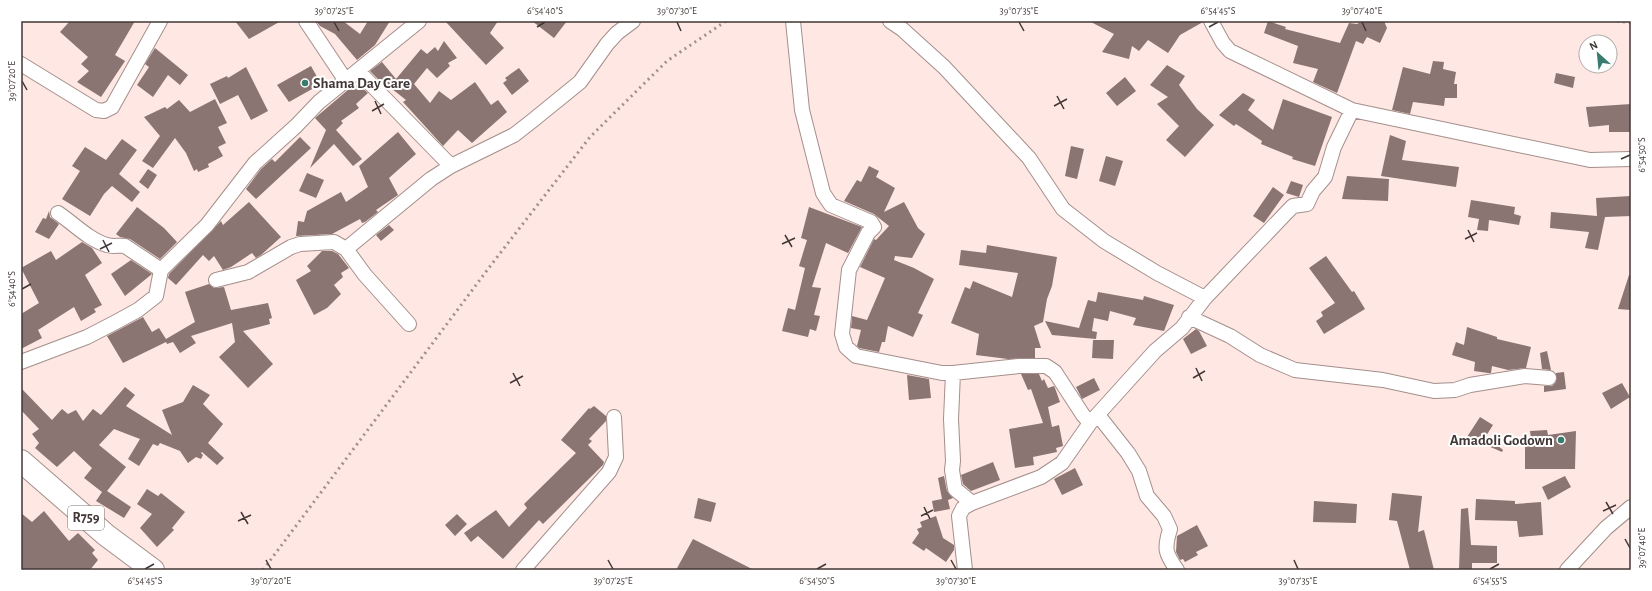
<svg xmlns="http://www.w3.org/2000/svg" width="1652" height="591" font-family="'Alegreya Sans',sans-serif">
<rect width="100%" height="100%" fill="#ffe7e3"/>
<path fill="#8a7572" d="M70,21H135L115,55L125,61L101,97L77,82L89,71L81,64L88,57L60,32Z
M235,21H281L249,39Z
M316,21H343L360,34L368,21H390L375,45L357,60L335,34L320,26Z
M445,21H498L490,33L504,48L486,65Z
M532,21H567L554,38Z
M1089,21H1203V22L1180,35L1168,53L1148,40L1139,51L1132,46L1129,59L1102,52L1114,34Z
M1268,21L1286,27L1285,29L1340,43L1349,23L1357,24L1362,21H1384L1387,28L1380,43L1367,37L1363,44L1356,41L1337,93L1313,82L1318,69L1293,63L1298,46L1264,33Z
M444,41L457,58L448,63L450,66L437,78L427,68L414,84L430,103L439,91L451,100L475,82L491,105L498,100L507,112L472,143L458,130L443,146L403,102L406,100L382,81L381,82L370,71L382,62L396,79L421,49L427,54L435,47L438,51Z
M155,48L188,75L180,85L168,75L153,97L137,85L149,67L145,64Z
M1433,61L1444,62L1443,69L1456,72L1454,84H1457V98H1445L1444,106L1413,102L1410,114L1392,110L1403,67L1430,74Z
M1167,65L1185,76L1179,85L1197,109L1214,125L1185,157L1166,140L1179,126L1157,104L1168,97L1150,85Z
M311,66L321,84L289,102L277,85Z
M246,67L268,111L251,120L238,95L220,104L210,84L227,76L228,78Z
M519,68L529,81L512,95L503,83L507,80L505,78Z
M1556,73L1575,77L1573,88L1554,83Z
M1125,77L1136,91L1117,106L1106,93Z
M358,84L368,93L356,104L359,108L341,121L343,123L336,130L362,159L353,166L334,144L310,168L326,130L315,118L349,89Z
M1243,93L1255,100L1248,110L1273,130L1283,99L1332,117L1315,166L1292,159L1293,157L1261,144L1262,141L1236,124L1234,126L1219,115Z
M215,99L227,123L218,127L226,143L218,147L223,156L208,164L209,167L198,172L197,169L194,171L186,153L175,138L153,168L142,161L160,136L144,117L165,107L167,109L179,100L190,112Z
M1631,104V132H1609V125L1589,127L1586,107Z
M398,132L416,154L389,178L398,195L376,210L378,212L365,222L362,223L360,219L332,234L296,236L298,221L304,222L307,211L341,192L346,202L368,187L359,166Z
M1390,135L1406,141L1402,160L1459,167L1456,187L1381,176Z
M300,137L311,148L256,199L246,189L261,169L272,159L275,162Z
M122,139L137,150L119,174L140,192L132,202L112,186L104,194L90,216L62,199L80,171L72,166L85,147L106,160Z
M1071,146L1084,149L1077,179L1065,176Z
M1106,156L1123,161L1115,186L1099,181Z
M869,166L879,171L876,177L895,188L884,212L904,202L918,228L925,234L912,258L895,256L894,260L914,268L934,279L918,313L923,315L913,337L888,326L885,342H882L879,352L859,348L857,346L861,330L851,328L852,316L867,320L885,278L860,267L874,239L876,240L889,226L874,214L844,201L857,180L861,182Z
M148,169L157,175L148,189L139,182Z
M307,173L324,180L316,198L299,191Z
M1347,176L1389,179L1388,201L1342,199Z
M1291,181L1303,185L1299,197L1286,193Z
M1273,187L1284,195L1264,223L1253,216Z
M1631,196V216L1605,217L1598,250L1585,248L1589,232L1550,228L1551,212L1597,216L1596,198Z
M1471,200L1515,207L1514,214L1521,216L1519,225L1489,220L1488,231L1477,230L1479,219L1468,217Z
M249,202L281,237L261,255L256,258L252,253L231,267L223,270L214,256L209,261L203,255L176,285L168,278L169,274L221,221L223,225Z
M137,207L164,228L177,242L160,259L130,239L120,237L116,234Z
M809,207L862,227L848,253L826,243L812,287L821,288L814,315L820,316L816,331L810,329L808,337L782,331L788,308L795,310L805,268L799,266L807,240L801,238Z
M49,211L50,217L59,224L49,239L35,232L43,218L46,219Z
M389,225L394,230L381,241L376,235Z
M82,242L92,248L102,263L85,275L102,305L94,309L96,312L81,321L74,307L38,330L42,338L21,349V314L39,303L21,268L51,251L56,260Z
M987,245L1057,257L1052,286L1047,299L1043,322L1034,326L1041,348H1035V358L1008,359L976,355L979,334L951,323L965,287L970,289L973,281L1012,297L1018,273L959,265L961,250L986,253Z
M322,251H332L338,254L349,268L341,273L343,277L334,285L341,294L327,308L314,315L296,280L311,271L307,266Z
M1326,256L1352,292L1354,291L1365,309L1324,334L1316,321L1323,316L1321,312L1335,303L1309,268Z
M131,260L152,274L125,296L111,274Z
M1629,275L1631,276V310L1618,309Z
M209,284L214,288L224,287L231,310L268,303L272,318L269,319L270,324L243,331L273,364L248,388L219,357L235,342L232,323L191,336L196,343L180,353L173,342L167,344L166,342L123,363L107,336L143,317L152,332L159,328L166,339L195,322L185,292Z
M1098,292L1143,300L1144,296L1174,305L1164,331L1133,325L1136,318L1110,311L1108,321L1094,318L1092,331L1097,332L1096,339L1052,335L1045,321L1079,328L1088,300L1096,302Z
M1467,327L1497,337V339L1531,347L1526,368L1508,370L1492,366L1491,373H1488L1474,371L1475,362L1452,355L1456,342L1464,345Z
M1196,329L1199,331L1207,346L1191,354L1183,339Z
M1093,340H1114L1113,359L1092,358Z
M1547,351L1551,370L1542,369L1540,353Z
M1564,372L1566,389L1544,392V386H1552L1556,382V373Z
M1021,374H1039L1042,381L1044,379L1048,388L1054,386L1055,388L1060,402L1048,407L1052,427L1059,425L1063,446L1056,448L1057,452L1033,457L1034,465L1015,468L1009,429L1043,423L1031,389L1028,390Z
M907,375L929,379L931,398L909,400Z
M1094,378L1100,390L1082,399L1076,387Z
M1622,383L1630,397L1611,409L1602,393Z
M193,385L210,395L203,404L223,424L208,443L224,458L217,465L202,452L201,453L203,455L201,459L196,457L188,463L180,451L160,443L158,446L153,444L139,466L128,459L140,439L114,429L99,445L126,467L107,491L131,507L124,518L96,501L102,492L84,478L92,468L74,451L57,467L35,448L39,443L32,434L39,429L21,410V388L52,420L62,409L68,414L76,410L83,421L93,409L101,415L125,387L135,395L126,406L172,435L162,410L183,402Z
M594,406L606,416V421L589,439L592,441L588,445L604,462L603,465L543,524L539,520L503,559L478,536L471,542L464,533L496,510L509,527L527,508L524,504L576,453L561,440L589,408L590,409Z
M1480,417L1493,425L1486,436L1503,450L1502,452L1467,437Z
M1547,430L1548,435L1576,431L1575,469H1525V439L1531,438L1530,431Z
M993,462L1000,480L971,491L963,484L961,475Z
M1075,468L1083,485L1062,495L1054,479Z
M944,476L947,491L953,498L948,500L950,509L934,512L932,501L942,499L938,478Z
M1565,476L1571,487L1548,500L1542,487Z
M147,489L158,496L161,493L185,512L172,528L174,530L157,547L140,528L152,514L137,504Z
M1392,493L1422,496L1418,532L1424,530L1434,570H1410L1397,521L1389,520Z
M698,498L716,503L711,522L694,518Z
M1476,499L1515,501V504L1541,502L1543,535L1519,537L1517,521L1475,520Z
M1314,501L1357,504L1356,523L1313,522Z
M1468,508L1471,545L1497,546V563H1472V570H1459L1461,509Z
M44,511L69,541L78,533L95,550L92,553L98,560L90,570H21V513L32,522Z
M457,514L467,524L455,536L445,525Z
M936,516L943,538L954,545V550L946,562L926,548L924,551L912,543L919,533L917,529L922,527L920,522Z
M1197,525L1208,546L1196,552L1198,555L1185,562L1183,559L1180,560L1176,552L1177,536Z
M693,539L754,570H676Z"/>
<g fill="none" stroke-linecap="round" stroke-linejoin="round">
<g stroke="#a48f8b" stroke-width="16">
<path id="minor" d="M306,21L346,81
M793,21L802,110L823,193L831,205L871,222L874,227L868,233L849,270L842,334L846,347L856,356L942,373H953L1019,366H1046L1055,372L1083,415L1090,423
M890,21L902,29L944,67L1029,158L1063,209L1104,241L1157,273L1205,298
M1211,21L1223,43L1230,51L1352,110L1590,160L1631,159
M21,64L96,110L104,111L112,107L160,21
M358,71L451,166
M58,213C73,223 89,240 107,245C113,247 119,245 125,246L161,270
M346,249L431,179L451,166L514,135L532,121L580,82L607,44L617,33L633,21
M216,280L248,272L291,247L300,244L334,242L346,249L365,275L409,324
M1189,317L1230,336L1260,355L1295,370L1383,380L1434,391L1455,390L1470,385L1525,376L1549,378
M21,362L87,337L116,322L138,310L156,296L161,270L207,225L255,163L296,126L319,102L419,21
M953,373L951,419L953,461L952,470L955,489L972,503
M1098,415L1128,453L1139,471L1147,496L1164,516L1170,529C1164,549 1165,553 1177,570
M523,570L609,472L616,457L614,417
M965,570L959,516L963,508L972,503L1041,477L1062,463L1090,423L1155,351L1182,328L1205,298L1287,212L1293,206L1307,204L1313,191L1325,177L1334,147L1352,110
M1567,570L1606,528L1631,507"/>
</g>
<g stroke="#a48f8b" stroke-width="24">
<path id="primary" d="M21,461L106,535L153,570"/>
</g>
<use href="#minor" stroke="#fff" stroke-width="14"/>
<use href="#primary" stroke="#fff" stroke-width="22"/>
<path stroke="#a1908e" stroke-width="3" stroke-dasharray="2 4" stroke-linecap="butt" d="M1617,21L1631,23
M263,570L491,265L590,137L667,61L726,21"/>
</g>
<path fill="none" stroke="#413736" stroke-width="1.5" d="M334,22L339,31M677,22L681,31M1019,22L1024,31M1362,22L1366,31M537,27L545,22M1209,27L1218,22M22,81L27,90M1057,96L1064,109M375,101L381,114M1054,106L1067,99M372,111L384,104M1621,159L1630,155M1468,230L1474,242M785,235L792,247M1465,239L1477,233M103,240L109,252M782,244L795,238M100,249L112,243M22,289L31,284M1196,368L1202,381M513,373L520,386M1193,378L1205,371M510,383L523,376M1606,502L1613,514M924,507L930,519M1603,511L1616,505M241,512L248,524M921,516L933,510M238,521L251,515M1625,539L1630,548M266,560L271,569M608,560L613,569M951,560L956,569M1294,560L1298,569M145,569L154,564M817,569L826,564M1490,569L1499,564"/>
<g fill="#397c6f" stroke="#fff" stroke-width="1.5">
<circle cx="305" cy="83" r="4"/>
<circle cx="1561" cy="440" r="4"/>
</g>
<g text-anchor="middle" dominant-baseline="central" stroke-width="4" stroke-linejoin="round" paint-order="stroke">
<rect fill="#fff" stroke="#7a7372" stroke-width="1" x="68" y="506" width="36" height="24" rx="3"/>
<g font-size="14" font-weight="bold" fill="#413736">
<text x="86" y="518">R759</text>
</g>
<g font-size="15" font-weight="bold" fill="#413736" stroke="#fff" text-anchor="start">
<text x="313" y="83">Shama Day Care</text>
<text x="1553" y="440" text-anchor="end">Amadoli Godown</text>
</g>
</g>
<rect width="1652" height="591" fill="none" stroke="#ffffff" stroke-width="44"/>
<g transform="translate(1598 54) rotate(333)"><circle r="19" fill="#ffffff" stroke="#b3afaf"/>
<path d="M0-3L7 15L0 10L-7 15Z" fill="#397c6f"/>
<text y="-6" font-size="11" font-weight="bold" text-anchor="middle" fill="#413736">N</text>
</g>
<rect x="22" y="22" width="1608" height="547" fill="none" stroke="#413736" stroke-width="1.5"/>
<g font-size="10" text-anchor="middle" fill="#413736">
<text x="334" y="14">39°07'25"E</text>
<text x="545" y="14">6°54'40"S</text>
<text x="677" y="14">39°07'30"E</text>
<text x="1019" y="14">39°07'35"E</text>
<text x="1218" y="14">6°54'45"S</text>
<text x="1362" y="14">39°07'40"E</text>
<text transform="translate(11 81) rotate(-90)" y="4">39°07'20"E</text>
<text transform="translate(1641 155) rotate(-90)" y="4">6°54'50"S</text>
<text transform="translate(11 289) rotate(-90)" y="4">6°54'40"S</text>
<text transform="translate(1641 548) rotate(-90)" y="4">39°07'40"E</text>
<text x="145" y="584">6°54'45"S</text>
<text x="271" y="584">39°07'20"E</text>
<text x="613" y="584">39°07'25"E</text>
<text x="817" y="584">6°54'50"S</text>
<text x="956" y="584">39°07'30"E</text>
<text x="1298" y="584">39°07'35"E</text>
<text x="1490" y="584">6°54'55"S</text>
</g>
</svg>
